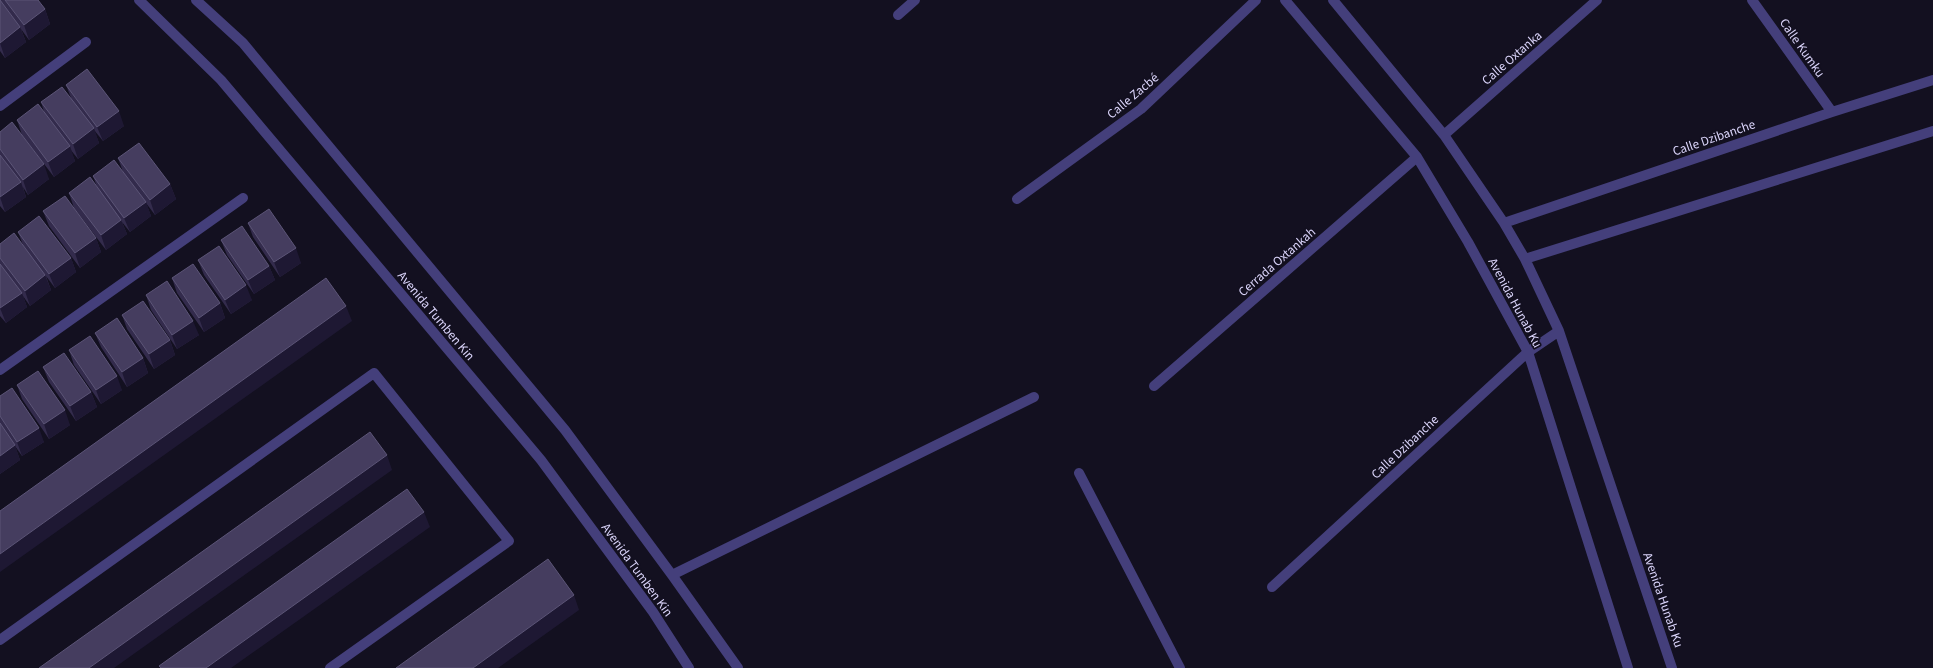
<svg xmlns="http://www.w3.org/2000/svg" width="1933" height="668" font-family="'Source Sans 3',sans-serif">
<rect width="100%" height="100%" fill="#131020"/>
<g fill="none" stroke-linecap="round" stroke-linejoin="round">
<path stroke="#443f7b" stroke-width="10" d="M139,0L221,80L541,460L653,612L689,668
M196,0L243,43L565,430L672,575L738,668
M1285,0L1417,157L1468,242L1528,352L1628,668
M1333,0L1444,135L1504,223L1525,259L1559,331L1672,668
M1752,0L1832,112
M898,15L915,0
M0,106L86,42
M1444,135L1597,0
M1017,199L1141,109L1256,0
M1504,223L1832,112L1933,80
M1525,259L1933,131
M0,370L243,198
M1154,386L1417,157
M1079,473L1180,668
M672,575L1034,397
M1272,587L1528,352L1559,331
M0,640L374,373L509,541L330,668"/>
</g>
<path fill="#332b4c" d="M0,0H38L45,9L50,24L29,40L21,29L26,42L5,58L0,51Z
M66,85L124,126L103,141L94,130L99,143L78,159L70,149L75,161L54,177L22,135L17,120L45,115L41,102L71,98Z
M0,132L49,179L28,195L23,187L26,197L5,212L0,206Z
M118,158L170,184L176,199L155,215L146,203L151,216L130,232L122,222L127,234L106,250L74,208L69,193L97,187L93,176L123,172Z
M43,211L96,238L101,252L80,268L49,226Z
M248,223L301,263L280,277L253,237Z
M18,232L71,258L76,272L55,288L46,276L51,290L30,306L23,296L27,307L6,323L0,316V244L23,245Z
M221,240L269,266L275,280L254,294L227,255Z
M198,260L252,300L231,314L204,275Z
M172,278L220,303L225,318L204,332L177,293Z
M146,295L199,335L177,349L151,310Z
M122,315L170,340L175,355L154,369L127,329Z
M95,333L143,358L148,373L127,387L101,347Z
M69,350L122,390L101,404L74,365Z
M43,367L91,392L97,407L76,421L49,382Z
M17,385L70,425L49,439L22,399Z
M0,396L44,442L22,456L15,446L20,460L0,474Z"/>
<path fill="#1e1833" d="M45,9L50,24L29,40L24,25Z
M20,27L26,42L5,58L0,43Z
M119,111L124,126L103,141L97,127Z
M94,128L99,143L78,159L73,144Z
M70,146L75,161L54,177L48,162Z
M44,164L49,179L28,195L23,180Z
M21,182L26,197L5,212L0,197Z
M170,184L176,199L155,215L150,200Z
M146,202L151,216L130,232L124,218Z
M121,220L127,234L106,250L101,235Z
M96,238L101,252L80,268L75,253Z
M296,248L301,263L280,277L274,262Z
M71,258L76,272L55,288L49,274Z
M269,266L275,280L254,294L248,280Z
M45,275L51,290L30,306L25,291Z
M246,285L252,300L231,314L225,300Z
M22,293L27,307L6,323L0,308Z
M220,303L225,318L204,332L199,318Z
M346,306L352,321L0,572V554Z
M193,321L199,335L177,349L172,335Z
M170,340L175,355L154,369L149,354Z
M143,358L148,373L127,387L122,372Z
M117,376L122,390L101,404L96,390Z
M91,392L97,407L76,421L70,406Z
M65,410L70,425L49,439L44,424Z
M39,428L44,442L22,456L17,442Z
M15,445L20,460L0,474V456Z
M387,455L392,470L114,668H89Z
M424,512L430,527L231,668H206Z
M574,595L579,610L498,668H473Z"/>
<path fill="#453d5f" stroke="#5c5577" d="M0,0L20,27L0,43Z
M5,0H38L45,9L24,25Z
M87,69L119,111L97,127L66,85Z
M62,87L94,128L73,144L41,102Z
M38,104L70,146L48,162L17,120Z
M12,122L44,164L23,180L0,149V132Z
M139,143L170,184L150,200L118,158Z
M0,155L21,182L0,197Z
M114,160L146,202L124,218L93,176Z
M90,177L121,220L101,235L69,193Z
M65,196L96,238L75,253L43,211Z
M269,209L296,248L274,262L248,223Z
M39,216L71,258L49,274L18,232Z
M242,226L269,266L248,280L221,240Z
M14,233L45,275L25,291L0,258V244Z
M219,246L246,285L225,300L198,260Z
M0,264L22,293L0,308Z
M193,264L220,303L199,318L172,278Z
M326,278L346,306L0,554V511Z
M167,281L193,321L172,335L146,295Z
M143,301L170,340L149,354L122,315Z
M117,318L143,358L122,372L95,333Z
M90,336L117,376L96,390L69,350Z
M64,353L91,392L70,406L43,367Z
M38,371L65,410L44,424L17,385Z
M12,388L39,428L17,442L0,416V396Z
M0,423L15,445L0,456Z
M370,432L387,455L89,668H39Z
M407,489L424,512L206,668H161L159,666Z
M548,559L574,595L473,668H396Z"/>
<g text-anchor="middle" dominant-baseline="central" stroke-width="3.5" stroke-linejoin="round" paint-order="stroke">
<g font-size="13" fill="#dad4fa" stroke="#131020">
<text transform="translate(1802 48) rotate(55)">Calle Kumku</text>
<text transform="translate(1512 58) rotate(-41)">Calle Oxtanka</text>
<text transform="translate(1133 96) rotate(-40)">Calle Zacbé</text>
<text transform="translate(1714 138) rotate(-19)">Calle Dzibanche</text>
<text transform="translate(1277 262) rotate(-41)">Cerrada Oxtankah</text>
<text transform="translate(1515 303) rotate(62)">Avenida Hunab Ku</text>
<text transform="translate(436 316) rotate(50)">Avenida Tumben Kin</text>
<text transform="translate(1405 447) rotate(-43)">Calle Dzibanche</text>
<text transform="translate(637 570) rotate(54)">Avenida Tumben Kin</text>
<text transform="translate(1663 600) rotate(71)">Avenida Hunab Ku</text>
</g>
</g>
</svg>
